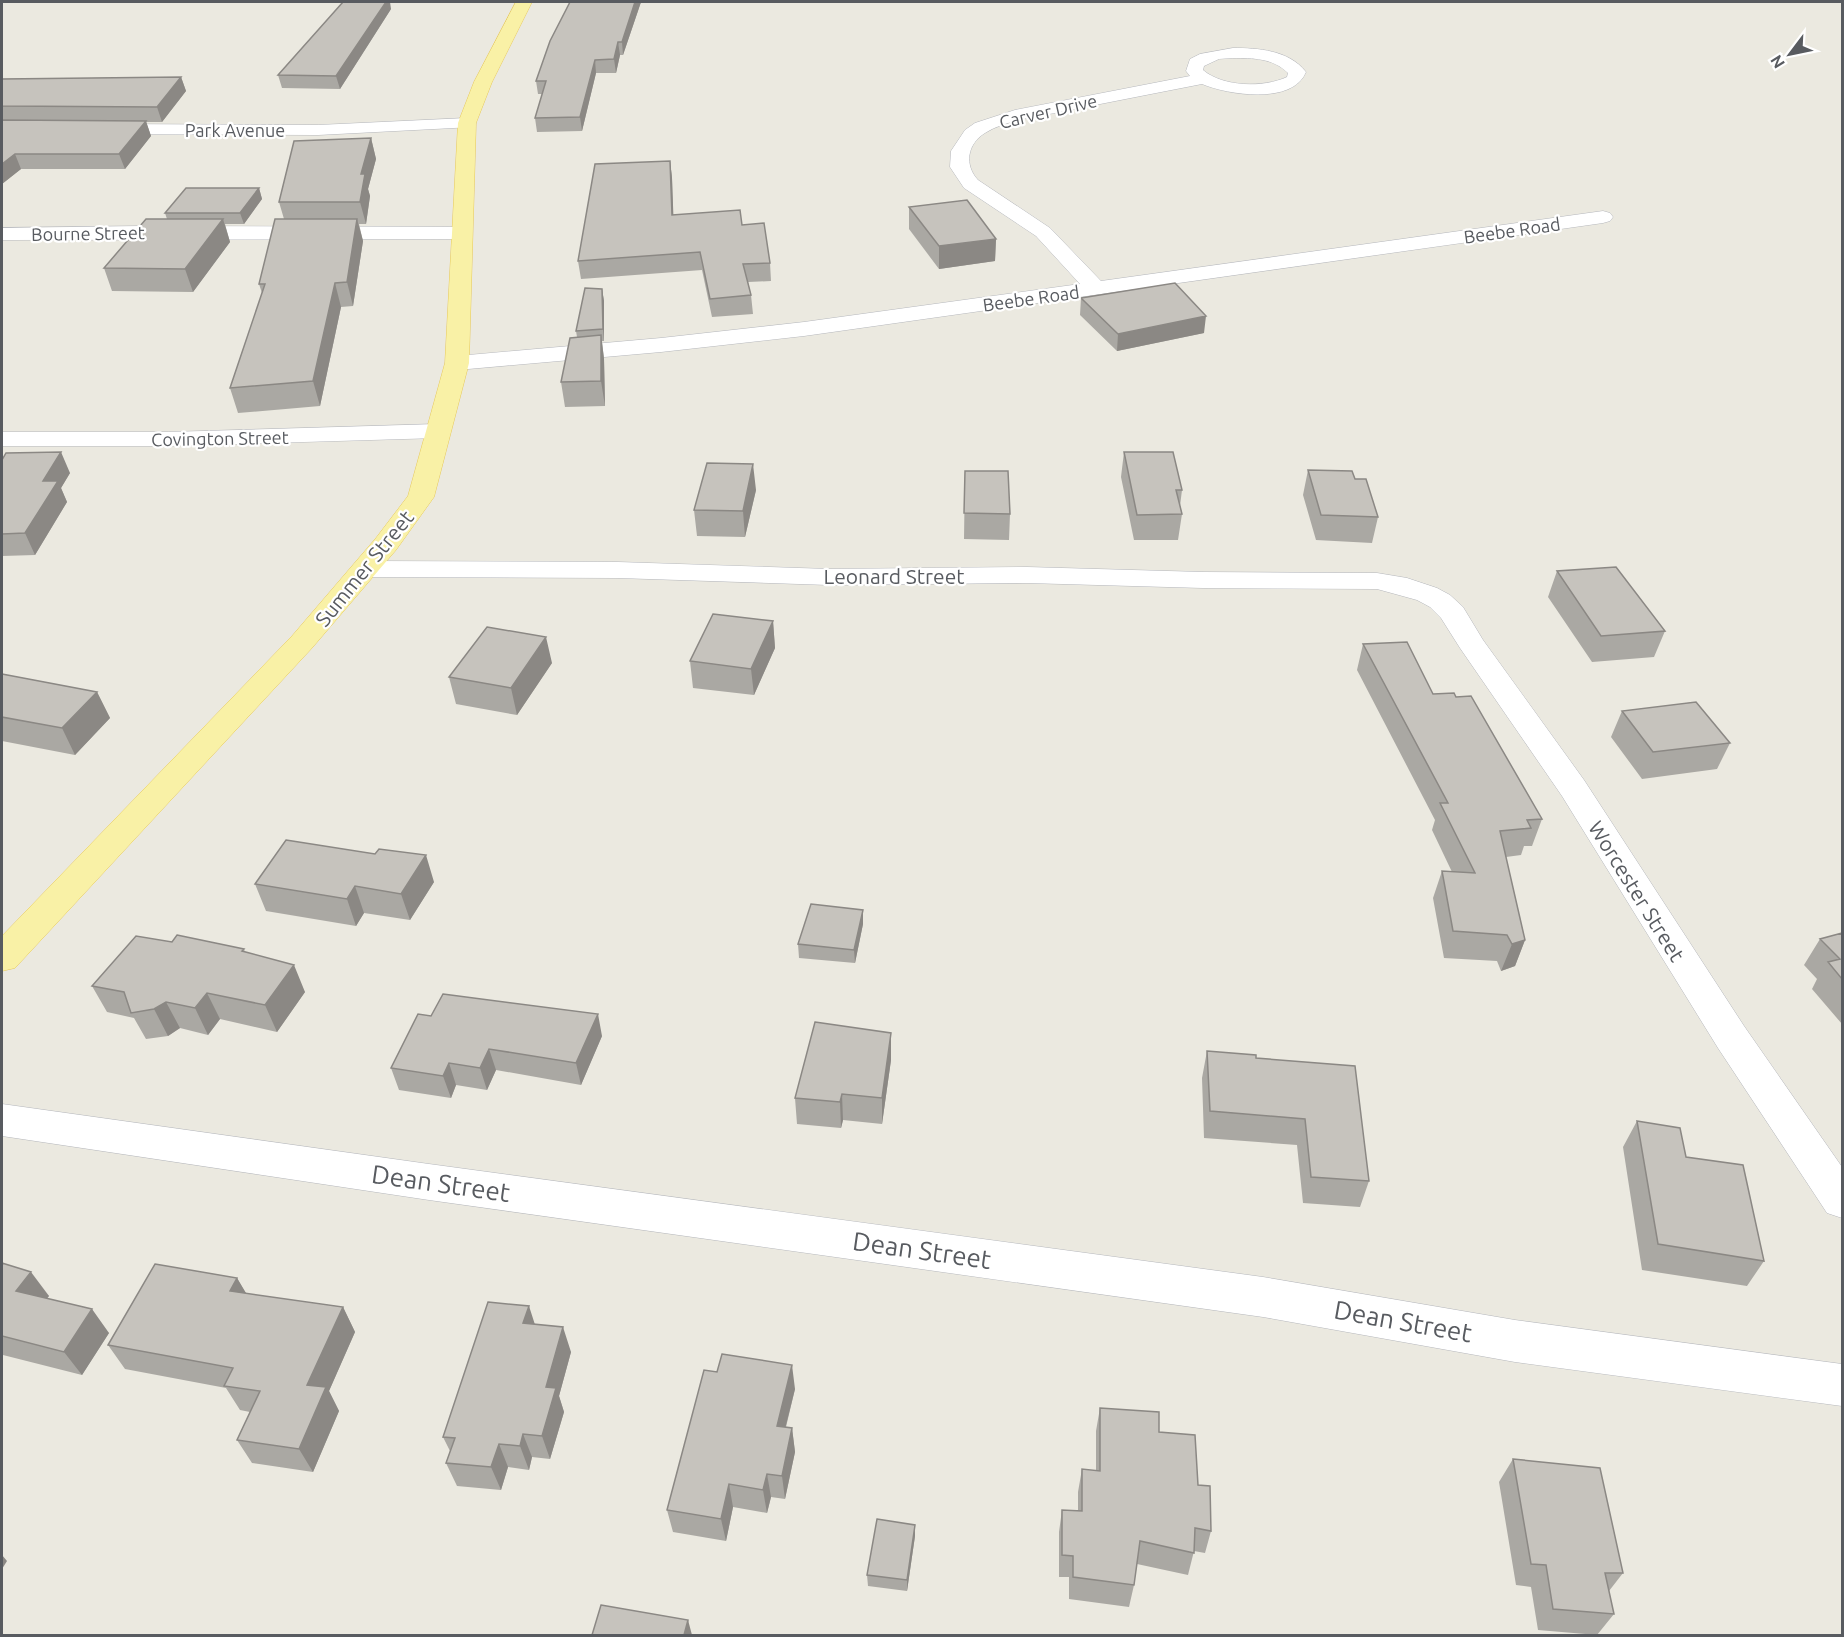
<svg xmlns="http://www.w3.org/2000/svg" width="1844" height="1637" font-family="Ubuntu,sans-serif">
<rect width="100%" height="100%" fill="#ebe9e0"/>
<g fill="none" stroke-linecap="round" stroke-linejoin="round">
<g stroke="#b5b7bc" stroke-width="1">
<path id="minor" d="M1233,48C1258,48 1289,50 1306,72C1293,105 1228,95 1202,84C1156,93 1110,102 1065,111C1041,116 1005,120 985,133C967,144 964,165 978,180L1050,228L1101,281L1603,211L1610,213L1613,217L1610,221L1603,223L804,336L661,352L457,370L449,368L445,363L449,358L457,356L661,338L804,322L1080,284L1036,236L964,188L950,167L951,151L965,130L975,123L1015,110L1190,76L1186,71L1190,59L1200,54ZM1233,58C1253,58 1273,58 1288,73L1287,77C1263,88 1223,87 1203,70L1204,66L1219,59Z
M467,118L473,119L476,123L473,127L318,135L103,134L97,133L94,129L97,125L103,124L318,125Z
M141,226L462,227L469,229L472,233L469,237L462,239L2,240V228Z
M438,424L447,426L450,431L447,436L438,438L168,446H2V432H168Z
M365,561L618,562L829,569L1027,567L1203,572L1377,573L1407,578L1437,588L1450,595L1463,607L1483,640L1584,780L1744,1026L1842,1167V1218L1827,1213L1718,1048L1562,796L1460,648L1441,618L1430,607L1417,600L1377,589L1203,588L1027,583L829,585L618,578L365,577L355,575L351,569L355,563Z
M2,1104L429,1164L1263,1277L1515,1320L1842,1364V1406L1515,1362L1263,1317L429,1200L2,1136Z"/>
</g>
<g stroke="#e7c95c" stroke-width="1">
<path id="major" d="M516,2H532L492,82L476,123L469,363L434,497L396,550L312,648L15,968L2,971V936L292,636L376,538L408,496L445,363L458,123L474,82Z"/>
</g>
<use href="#minor" fill="#fff" fill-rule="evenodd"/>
<use href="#major" fill="#f9f1a6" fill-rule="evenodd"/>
</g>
<path fill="#aaa8a3" d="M641,2L623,55H620L616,73H596L582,131L537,132L535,118L542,94H538L536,81Z
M391,9L340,89L282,88L278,75Z
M181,77L186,91L162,122H146L151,136L125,169H21L2,184V79Z
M371,138L376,159L368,189L370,196L366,224H359L363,241L353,306L341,307L320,406L238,413L230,388L262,293L259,284L284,219L279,202Z
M670,161L672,178L673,215L742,225L770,263L771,281L748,282L751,295L753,314L712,317L702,270L581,279L578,261Z
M259,188L262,199L244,224H225L230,242L193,292L112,291L104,268L167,219L165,213Z
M909,207L996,239L995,261L939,269L909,229Z
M602,289L604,301V341H602L604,359L605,406L565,407L561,382L577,337L576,331Z
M1081,298L1204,333L1117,351L1080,315Z
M1124,452L1182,490L1180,506L1182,514L1178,540H1134L1121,477Z
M2,460L70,473L61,488L67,502L35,555L2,556Z
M1308,470L1355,479L1378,517L1372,543L1316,540L1303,495Z
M965,471L1010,514L1009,540L964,539Z
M756,490L745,537L697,536L694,510Z
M1557,571L1665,631L1654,657L1592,662L1548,597Z
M773,621L775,648L754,695L693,688L690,661Z
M1363,644L1433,694L1456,697L1542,819L1532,846H1524L1521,855L1506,857L1525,940L1515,966L1501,971L1497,961L1444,958L1433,898L1442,871L1452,872L1432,830L1435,820L1357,670Z
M552,663L517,715L456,704L449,677Z
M2,674L97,692L110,718L75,755L2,741Z
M1622,711L1730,743L1717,769L1642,779L1611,737Z
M434,882L410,920L364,913L356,926L266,911L255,884Z
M863,910V924L855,963L799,958L798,944Z
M1842,933V1024L1812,989L1817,979L1804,965L1820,939Z
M172,942L244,949L245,952L305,992L277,1032L220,1019L208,1035L180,1028L168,1036L146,1039L134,1018L107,1012L92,986Z
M431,1016L602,1036L581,1085L496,1070L487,1090L456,1085L451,1098L399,1090L391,1068Z
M1207,1051L1256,1058L1369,1181L1360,1207L1303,1203L1297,1145L1204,1138L1202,1078Z
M891,1060L882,1124L843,1120L841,1128L797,1124L795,1098Z
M1637,1121L1686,1157L1764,1261L1747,1286L1642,1270L1623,1147Z
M2,1263L49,1296L47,1298L109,1333L82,1375L3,1355L2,1357Z
M237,1278L246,1294L343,1307L355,1332L329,1391L339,1411L313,1472L252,1463L237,1440L250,1412L240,1410L226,1388L125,1369L108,1345Z
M535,1324L571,1352L559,1396L564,1412L550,1459L532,1457L529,1470L508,1467L501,1490L457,1486L446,1463L450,1451L443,1437Z
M717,1372L795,1389L786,1427L792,1428L795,1452L785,1499L771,1497L767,1513L733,1507L726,1541L673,1532L667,1510Z
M1100,1408L1159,1432L1198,1485L1211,1531L1205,1553L1194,1551L1188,1575L1137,1564L1134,1585L1129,1607L1069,1599V1577H1059V1532L1062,1510L1078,1511V1492L1082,1469L1096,1471V1431Z
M1513,1459L1623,1573L1609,1591L1614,1614L1597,1635L1538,1630L1531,1587L1516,1585L1499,1482Z
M915,1536L907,1591L868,1586L867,1575Z"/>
<path fill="#8b8884" d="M386,2H390L391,9L340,89L336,76Z
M635,2H641L623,55L622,42Z
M618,42L620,55L616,73L614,59Z
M595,60L596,73L582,131L580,117Z
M181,77L186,91L162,122L157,107Z
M146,121L151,136L125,169L119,154Z
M371,138L376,159L368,189L370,196L366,224L360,202L361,174Z
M15,154L21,169L2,184V164Z
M670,161L672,178L674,232L672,215Z
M259,188L262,199L244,224L240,213Z
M223,219L230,242L193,292L185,269Z
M357,219L363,241L353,306L347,282Z
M996,239L995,261L939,269V246Z
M335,283L341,307L320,406L313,381Z
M602,289L604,301V341L603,329Z
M1206,316L1204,333L1117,351L1118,334Z
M601,335L604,359L605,406L601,381Z
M61,452L70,473L61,488L67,502L35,555L25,533L43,481Z
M753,464L756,490L745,537L743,511Z
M773,621L775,648L754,695L751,669Z
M546,637L552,663L517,715L511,688Z
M97,692L110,718L75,755L62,728Z
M426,855L434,882L410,920L401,894Z
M355,886L364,913L356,926L347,899Z
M863,910V924L855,963L854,950Z
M1525,940L1515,966L1501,971L1512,944Z
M294,965L305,992L277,1032L265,1005Z
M207,993L220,1019L208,1035L195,1008Z
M166,1002L180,1028L168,1036L154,1009Z
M598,1014L602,1036L581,1085L576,1063Z
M891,1033V1060L882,1124V1098Z
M489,1049L496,1070L487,1090L480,1068Z
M449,1063L456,1085L451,1098L443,1076Z
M842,1094L843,1120L841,1128L840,1102Z
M31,1272L49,1296L34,1314L16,1291Z
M237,1278L252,1303L230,1291Z
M529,1306L537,1331L523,1323Z
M343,1307L355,1332L329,1391L339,1411L313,1472L299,1449L307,1385Z
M92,1309L109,1333L82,1375L64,1352Z
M563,1327L571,1352L559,1396L564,1412L550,1459L542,1436L546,1387Z
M792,1365L795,1389L780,1449L777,1426Z
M792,1428L795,1452L785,1499L782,1476Z
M523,1434L532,1457L529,1470L520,1446Z
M499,1444L508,1467L501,1490L491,1467Z
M767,1474L771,1497L767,1513L763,1490Z
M729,1484L733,1507L726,1541L721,1519Z
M915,1525V1536L907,1591V1580Z
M2,1555L7,1561L2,1569Z
M688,1620L692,1635H684Z"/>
<path fill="#c6c3bd" stroke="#8b8884" stroke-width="1.5" d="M343,2H386L336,76L278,75Z
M570,2H635L622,42H618L614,59L595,60L580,117L535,118L546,81H536L550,41Z
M181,77L157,107L2,106V79Z
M2,120L146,121L119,154H15L2,164Z
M371,138L361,174H365L360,202H279L294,141Z
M670,161L672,215L740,210L742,225L764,223L770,263L743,264L751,295L710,299L700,252L578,261L595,164Z
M186,188H259L240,213H165Z
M967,200L996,239L939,246L909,207Z
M146,219H223L185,269L104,268Z
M275,219H357L347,282L335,283L313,381L230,388L265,284H259Z
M1175,283L1206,316L1118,334L1081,298Z
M585,288L602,289L603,329L576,331Z
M601,335V381L561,382L570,338Z
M61,452L43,481H58L25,533L2,534V460L6,453Z
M1124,452H1173L1182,490H1176L1182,514L1137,515Z
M707,463L753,464L743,511L694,510Z
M1308,470L1352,471L1355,479H1366L1378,517L1321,515Z
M965,471H1008L1010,514L964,513Z
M1616,567L1665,631L1601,636L1557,571Z
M713,614L773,621L751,669L690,661Z
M487,627L546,637L511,688L449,677Z
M1407,642L1433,694L1454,693L1456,697L1471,696L1542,819L1527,820L1531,828L1500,831L1525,940L1512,944L1507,935L1453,931L1442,871L1475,873L1440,803H1448L1363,644Z
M2,674L97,692L62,728L2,717Z
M1696,702L1730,743L1653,752L1622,711Z
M286,840L375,854L379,849L426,855L401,894L355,886L347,899L255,884Z
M811,904L863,910L854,950L798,944Z
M1842,933V979L1828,962L1840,959L1820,939Z
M177,935L244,949L242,951L294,965L265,1005L207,993L195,1008L166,1002L154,1009L131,1013L124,992L92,986L136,936L172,942Z
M443,994L598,1014L576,1063L489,1049L480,1068L449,1063L443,1076L391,1068L418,1014L431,1016Z
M815,1022L891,1033L882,1098L842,1094L840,1102L795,1098Z
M1207,1051L1256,1055V1058L1355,1066L1369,1181L1311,1177L1305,1119L1210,1111Z
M1637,1121L1680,1128L1686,1157L1743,1165L1764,1261L1658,1244Z
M2,1263L31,1272L16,1291L92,1309L64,1352L2,1336Z
M155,1264L237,1278L230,1291L343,1307L307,1385L326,1387L299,1449L237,1440L260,1391L224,1386L233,1368L108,1345Z
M488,1302L529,1306L523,1323L563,1327L546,1387L556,1388L542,1436L523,1434L520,1446L499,1444L491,1467L446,1463L455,1438L443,1437Z
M722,1354L792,1365L777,1426L792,1428L782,1476L767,1474L763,1490L729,1484L721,1519L667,1510L704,1370L717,1372Z
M1100,1408L1159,1412V1432L1195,1435L1198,1485L1210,1486L1211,1531L1195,1528L1194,1553L1140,1541L1134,1585L1073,1577V1556L1062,1555V1510L1082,1511V1469L1100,1471Z
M1513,1459L1600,1468L1623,1573H1605L1614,1614L1553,1609L1546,1565L1531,1564Z
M877,1519L915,1525L907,1580L867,1575Z
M601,1605L688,1620L684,1635H592Z"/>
<g text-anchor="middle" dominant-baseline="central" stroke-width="4.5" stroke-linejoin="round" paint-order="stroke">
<g font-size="18" fill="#585b60" stroke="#fff">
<text transform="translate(1048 111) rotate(-13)">Carver Drive</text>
<text x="235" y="130">Park Avenue</text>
<text transform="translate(1512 230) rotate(-8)">Beebe Road</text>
<text transform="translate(88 233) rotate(-1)">Bourne Street</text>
<text transform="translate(1031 298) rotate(-8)">Beebe Road</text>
<text transform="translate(220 438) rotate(-1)">Covington Street</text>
</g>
<g font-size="21" fill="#585b60" stroke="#fff">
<text transform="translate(364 568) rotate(-51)">Summer Street</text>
<text x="894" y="576">Leonard Street</text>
<text transform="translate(1637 891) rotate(58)">Worcester Street</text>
</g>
<g font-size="26" fill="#585b60" stroke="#fff">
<text transform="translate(441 1183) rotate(8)">Dean Street</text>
<text transform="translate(922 1250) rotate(8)">Dean Street</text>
<text transform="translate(1403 1321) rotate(10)">Dean Street</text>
</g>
</g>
<rect width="1844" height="1637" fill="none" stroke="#585b60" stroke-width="6"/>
<g transform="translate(1790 54) rotate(238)" stroke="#ffffff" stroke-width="4.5" paint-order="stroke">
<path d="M0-4.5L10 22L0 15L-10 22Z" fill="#585b60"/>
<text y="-9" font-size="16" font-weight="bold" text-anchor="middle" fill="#585b60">N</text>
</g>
</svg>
